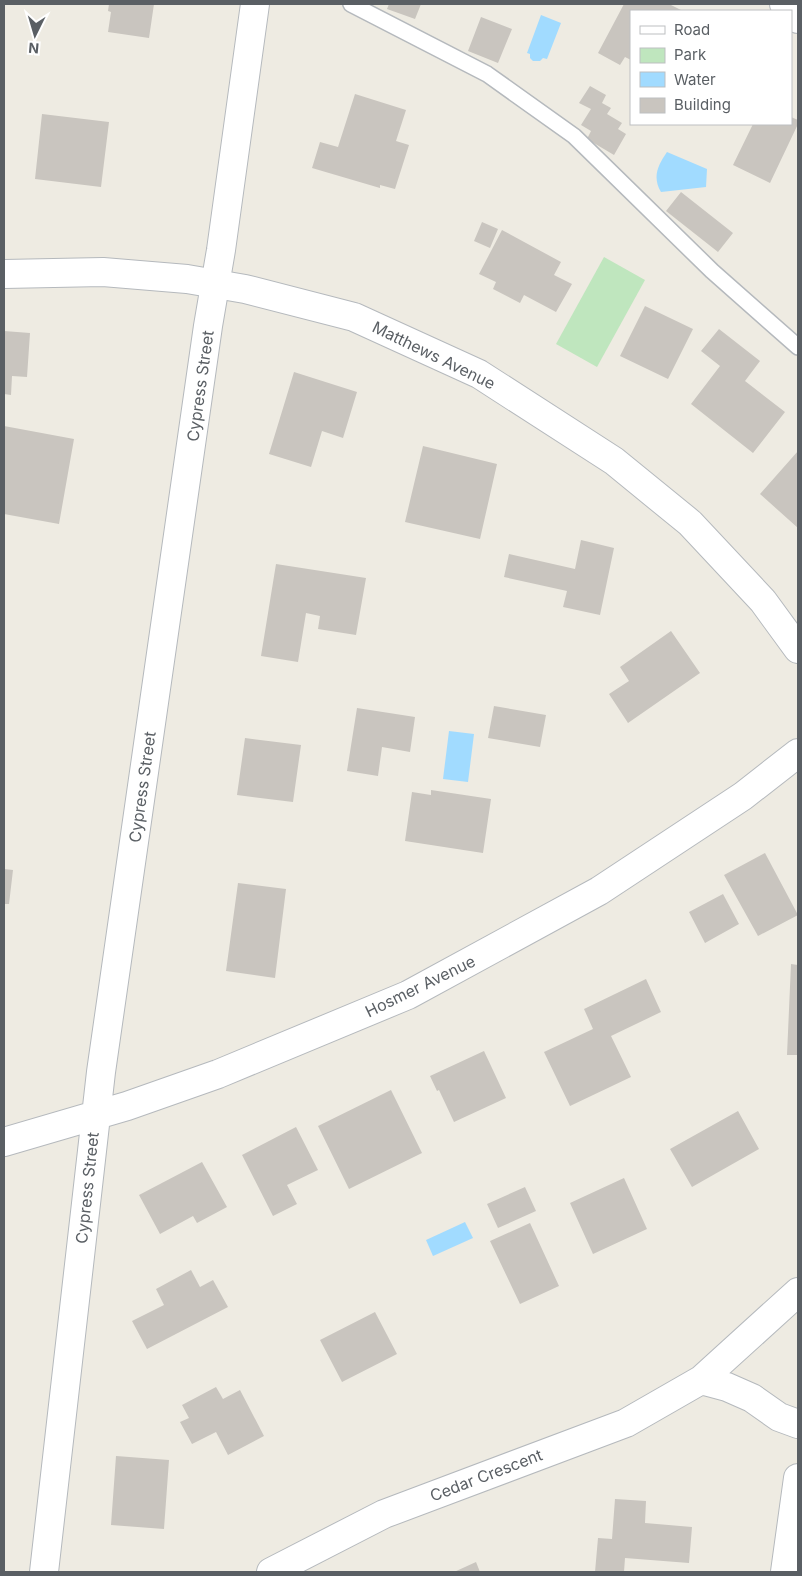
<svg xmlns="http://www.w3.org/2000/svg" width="802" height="1576" font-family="Inter,sans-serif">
<rect width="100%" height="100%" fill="#eeebe2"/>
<path fill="#bfe6be" d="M604,257L645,280L597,367L556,344Z"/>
<path fill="#a1dbff" d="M541,15L561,23L547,59L543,58L540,61H533L530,58V54L527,53Z
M667,152L707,169L706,187L661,192C652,177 658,165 667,152Z
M449,731L474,734L468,782L443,779Z
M465,1222L473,1238L433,1256L426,1240Z"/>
<path fill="#c9c5bf" d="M109,4H154L149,38L108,32L111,12L108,11Z
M389,4H421L415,19L387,9Z
M624,4H669L683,11H631V60L625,57L620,65L598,53Z
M481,17L512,29L498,63L468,51Z
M590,86L606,95L602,103L611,108L607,114L622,123L618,129L626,134L614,155L587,139L591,131L581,125L591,109L579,103Z
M355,94L406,110L396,141L409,145L395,189L380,185V188L312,168L320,142L338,147Z
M42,114L109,122L101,187L35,179Z
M791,117L798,120V124L770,183L733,165L753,124H791Z
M681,192L733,233L718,252L666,211Z
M482,222L498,229L490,248L474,241Z
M502,230L561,262L554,275L572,284L556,312L524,295L520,303L493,289L496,282L479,274Z
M645,306L693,329L668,379L620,356Z
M719,329L760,361L745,381L785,412L753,453L691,404L720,366L701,351Z
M4,331L30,333L27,377L12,376L11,395L4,394Z
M294,372L357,392L343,438L322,431L311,467L269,454Z
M4,426L74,439L59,524L4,514Z
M423,446L497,464L480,539L405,522Z
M798,451V528L760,494Z
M581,540L614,548L600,615L563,607L567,591L504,577L509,554L575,569Z
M276,564L366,578L356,635L318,629L320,616L306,613L298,662L261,656Z
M671,631L700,673L628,723L609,694L629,681L620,667Z
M494,706L546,715L540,747L488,738Z
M357,708L415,717L410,752L382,747L378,776L347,771Z
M245,738L301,745L293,802L237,795Z
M431,790L491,799L483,853L405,841L412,792L431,795Z
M765,853L798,915L758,936L724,875Z
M4,869L13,870L9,904H4Z
M238,883L286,889L275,978L226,971Z
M723,894L739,924L705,943L689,912Z
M791,964L798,965V1055H787Z
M646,979L661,1012L611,1036L631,1077L570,1106L544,1052L593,1029L584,1009Z
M484,1051L506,1098L454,1122L439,1090L437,1091L430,1076Z
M391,1090L422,1153L349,1189L318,1126Z
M738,1111L759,1149L692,1187L670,1149Z
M296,1127L318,1170L287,1185L297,1204L273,1216L242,1155Z
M202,1162L227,1207L197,1223L193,1216L160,1234L139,1195Z
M624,1178L647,1229L593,1254L570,1203Z
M525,1187L536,1211L498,1228L487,1204Z
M530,1223L559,1286L520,1304L490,1241Z
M191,1270L200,1287L213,1280L228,1307L147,1349L132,1321L164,1305L156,1289Z
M375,1312L397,1354L342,1382L320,1340Z
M216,1387L223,1399L240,1390L264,1436L228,1455L216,1432L192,1444L180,1422L189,1418L182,1405Z
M116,1456L169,1460L164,1529L111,1525Z
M615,1499L646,1501L645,1523L692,1527L689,1563L625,1558L624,1572H595L598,1538L612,1539Z
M476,1562L480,1572H454Z"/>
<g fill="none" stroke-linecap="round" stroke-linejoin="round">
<g stroke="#b5b9bd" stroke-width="18">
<path id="lane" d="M351,4L487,74L574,136L712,271L798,347"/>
</g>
<g stroke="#b5b9bd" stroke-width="30">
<path id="street" d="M4,274L103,272L187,279L245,289L354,317L479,374L614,461L690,523L763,601L798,649
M4,1142L127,1106L218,1074L408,995L599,891L743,796L798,753
M701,1380L727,1387L752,1398L779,1417L798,1424
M44,1572L101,1072L208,326L221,250L255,4
M271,1572L384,1514L626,1423L701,1380L798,1292
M785,1572L798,1478"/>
</g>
<g stroke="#b6babf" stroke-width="30">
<path id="secondary" d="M784,4L798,19"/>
</g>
<use href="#lane" stroke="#fff" stroke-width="15"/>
<use href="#street" stroke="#fff" stroke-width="28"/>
<use href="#secondary" stroke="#fff" stroke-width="28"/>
</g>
<g text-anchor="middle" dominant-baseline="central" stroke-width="4" stroke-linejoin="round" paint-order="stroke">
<g font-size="16" fill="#5a5f64" stroke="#fff">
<text transform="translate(434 355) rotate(26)">Matthews Avenue</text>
<text transform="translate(200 386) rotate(-82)">Cypress Street</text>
<text transform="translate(142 787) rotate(-82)">Cypress Street</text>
<text transform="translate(420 986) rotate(-26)">Hosmer Avenue</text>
<text transform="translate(87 1188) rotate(-84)">Cypress Street</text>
<text transform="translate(486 1475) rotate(-21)">Cedar Crescent</text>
</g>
</g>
<rect width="802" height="1576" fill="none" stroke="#5a5f64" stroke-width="10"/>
<rect x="630" y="10" width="162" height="115" fill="#ffffff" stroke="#bdbfc1"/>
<rect x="640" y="26" width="25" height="8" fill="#ffffff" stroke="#bdbfc1"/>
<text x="674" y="35" font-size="15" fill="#5a5f64">Road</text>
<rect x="640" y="48" width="25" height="15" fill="#bfe6be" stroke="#bdbfc1"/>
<text x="674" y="60" font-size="15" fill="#5a5f64">Park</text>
<rect x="640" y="72" width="25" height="15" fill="#a1dbff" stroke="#bdbfc1"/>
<text x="674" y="85" font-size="15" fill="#5a5f64">Water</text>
<rect x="640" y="98" width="25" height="15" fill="#c9c5bf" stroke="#bdbfc1"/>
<text x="674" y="110" font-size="15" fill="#5a5f64">Building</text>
<g transform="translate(35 35) rotate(185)" stroke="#ffffff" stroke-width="4" paint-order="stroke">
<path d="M0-4L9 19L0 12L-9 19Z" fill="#5a5f64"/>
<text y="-8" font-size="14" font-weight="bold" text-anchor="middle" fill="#5a5f64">N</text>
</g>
</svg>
